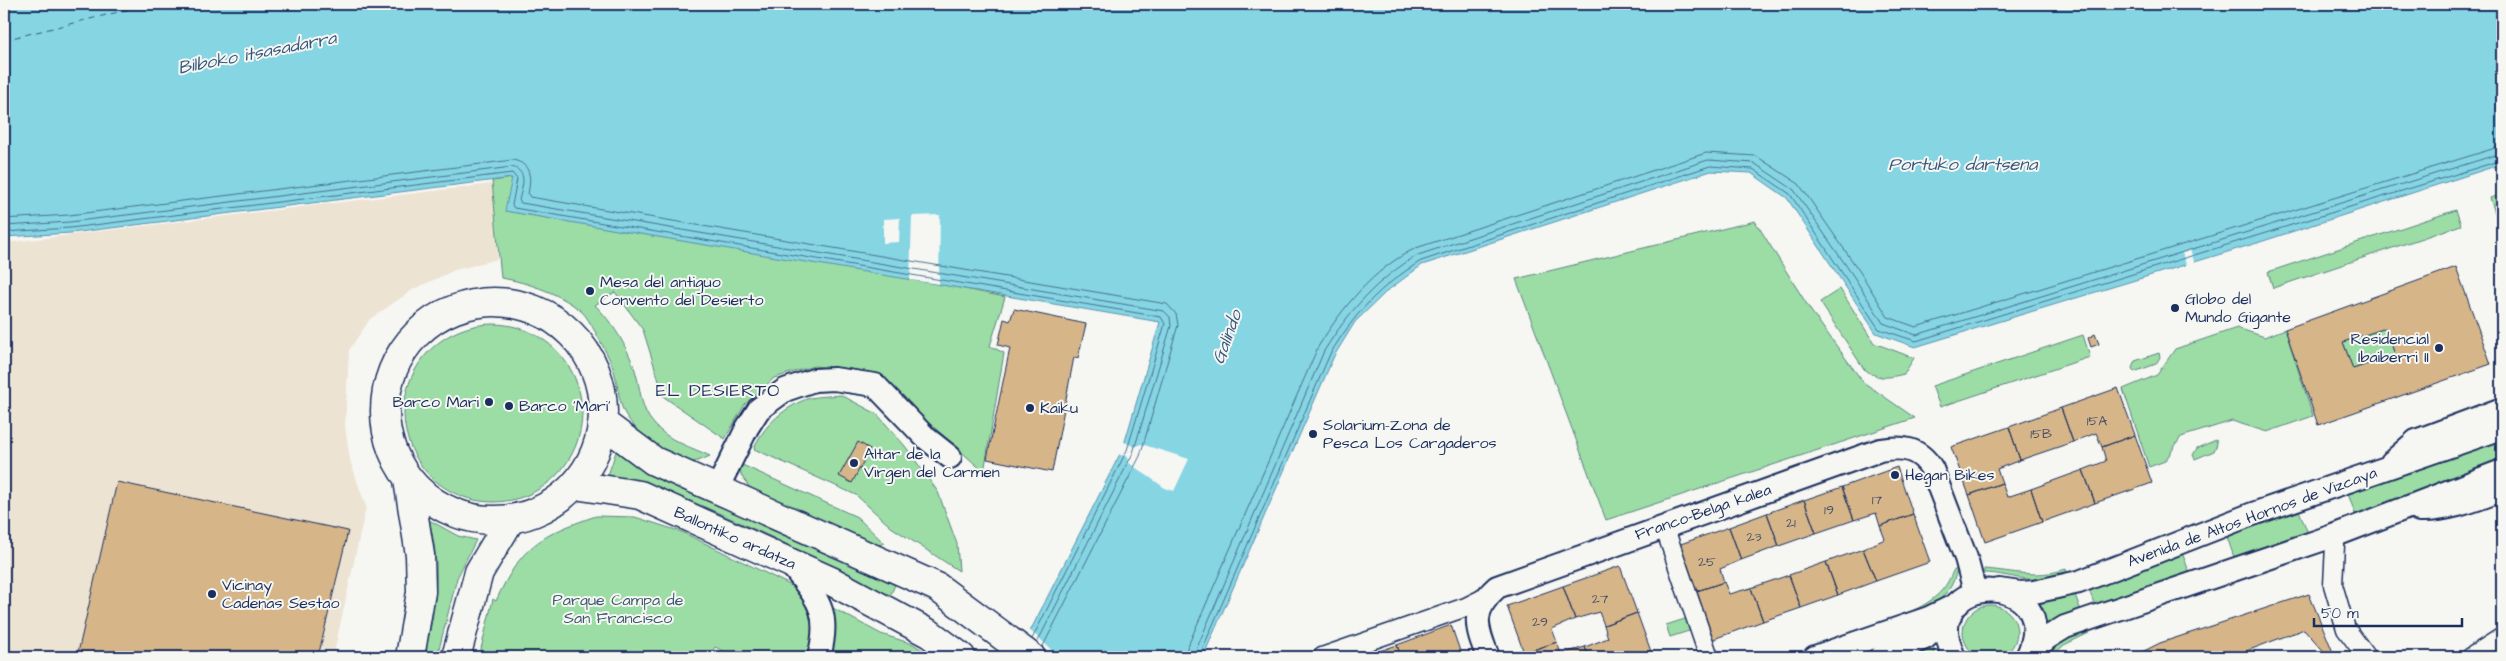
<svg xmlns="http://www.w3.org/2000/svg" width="2506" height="661" font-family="'Architects Daughter',sans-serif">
<rect width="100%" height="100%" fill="#f6f6f2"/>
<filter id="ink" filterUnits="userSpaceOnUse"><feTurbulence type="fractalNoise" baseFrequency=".02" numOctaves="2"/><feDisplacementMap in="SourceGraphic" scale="10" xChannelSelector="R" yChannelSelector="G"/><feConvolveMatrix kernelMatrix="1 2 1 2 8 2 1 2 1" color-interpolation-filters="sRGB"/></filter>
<g filter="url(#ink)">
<path fill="#ece3d2" d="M492,184L498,259L455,270L414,289L370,319L349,350L345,426L350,460L366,507L333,657H4V243Z"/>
<path fill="#9cdca5" stroke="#5c8682" d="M513,178L506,211L939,284L1005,297L990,346L1004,353L984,472L873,373L814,366L774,378L745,404L725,439L664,397L643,330L615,292L595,305C613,323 627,346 635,370C641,389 640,409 654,424C668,441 691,447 710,456C705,458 698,462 692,462C671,464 633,430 624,412C618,399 618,382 613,368C610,358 590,321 584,314C565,295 527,282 501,278L492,181Z
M2502,194V211L2495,213L2490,198Z
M2456,210L2461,225L2273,288L2268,272Z
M1755,221L1811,311L1863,382L1915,418L1606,520L1516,279Z
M1840,289L1874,343L1914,358L1904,374C1887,378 1879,380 1864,369L1820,302Z
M404 413a89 89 0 1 1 178 0a89 89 0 1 1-178 0Z
M2237,328L2265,337L2285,329L2313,416L2267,432L2232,421L2181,437L2165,461L2149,467L2123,389L2157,375L2175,349Z
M2386,328L2395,355L2353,369L2343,342Z
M2083,335L2090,357L1940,407L1932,386Z
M2159,353L2160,357L2156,364L2134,372L2132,368L2135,361Z
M841,395L877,414L905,446L938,492L957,544L959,571L891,527L856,495L754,449C762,426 787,405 810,398C820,396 832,396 841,395Z
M2502,437V462L2356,516L2347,491Z
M2216,440L2217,444L2214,451L2195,459L2193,455L2197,448Z
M618,446L895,585L890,596C838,569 786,543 732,519C691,501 652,483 607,478Z
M740,464L857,517L884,543L875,547L752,491L741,475Z
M2298,508L2308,533L2235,560L2226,534Z
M596,516L635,517L682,532L794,587L813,607L816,624L810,657H737L715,647L709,657H479L493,599L496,601C521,546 540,535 596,516Z
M429,520L458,536L476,540L457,578L437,657H424C436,608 442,570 429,520Z
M2181,550L2190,574L2095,606L2088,587Z
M1957,569C1951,604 1918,612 1889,624L1888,620C1916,610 1942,601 1953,571Z
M1984,569C2014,571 2036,579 2066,569L2067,573C2054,576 2041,580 2028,579C2013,578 1999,573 1984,573Z
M2074,592L2081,611L2047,626L2043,608L2038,602Z
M1963 632a27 27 0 1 1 54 0a27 27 0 1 1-54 0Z
M831,607L881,634L913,644L933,657H825Z
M1688,618L1692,630L1670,637L1666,625Z
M2088,630L2089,633L2064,645L2051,657H2046L2061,643Z
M1932,645L1936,657H1908Z"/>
<path fill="#86d5e3" stroke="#5b93ae" d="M4,4H2502V164L2257,243L1915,347L1876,333L1787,198L1751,173L1711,171L1422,265L1387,291L1355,322L1334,356L1203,657H1017L1123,448L1160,322L505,211L512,178L71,233L4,237Z"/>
<path fill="#f6f6f2" d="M940,215L939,284L910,280L912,216Z
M900,218L899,242L883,243V219Z
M2190,250L2195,264L2187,267L2182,253Z
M1122,441L1135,447L1141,444L1189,459L1174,491L1165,488L1129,463L1128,457L1117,454Z
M1028,629L1040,639L1059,657H1014Z"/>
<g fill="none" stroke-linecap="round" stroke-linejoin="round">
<path stroke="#467193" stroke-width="1" d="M4,219L69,215L513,160C532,164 531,179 528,194L530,197L1167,304L1176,314L1178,325L1140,456L1042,648
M4,226L70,222L512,167C529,172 522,187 519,200L521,203L1164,311L1170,317L1171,326L1133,453L1037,643
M4,232L70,228L512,173L517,179L512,205L514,208L1161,317L1165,324L1127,450L1032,639
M1185,657L1187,648L1318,347C1342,308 1373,269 1416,248L1706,153L1756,156L1799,184L1860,272L1888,317L1916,327L2502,146
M1193,657L1324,351C1349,311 1377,279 1418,255L1708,160L1754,163L1794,190L1854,277L1883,323L1916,335L2502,153
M1199,657L1330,354C1356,312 1379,287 1421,261L1710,166L1753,169L1790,194L1879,329L1916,341L2502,160"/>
<path stroke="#36587f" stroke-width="1" stroke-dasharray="6 5" stroke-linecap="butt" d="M4,40L151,4"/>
</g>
<path fill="#d6b689" stroke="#1b2f5e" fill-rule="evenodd" d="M2456,267L2491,364L2318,425L2285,329ZM2386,328L2395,355L2353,369L2343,342Z
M1014,309L1086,324L1078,358L1074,357L1052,472L987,459L1010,348L998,345L1004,319L1010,321Z
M2095,334L2099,344L2091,347L2088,338Z
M2118,388L2135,435L2102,447L2096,433L2073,442L2061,408Z
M2061,408L2073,442L2020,460L2009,427Z
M2009,427L2020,460L1997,469L2002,483L1969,495L1951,447Z
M2135,435L2152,483L2095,503L2083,470L2106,461L2102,447Z
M858,442L870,449L852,483L839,476Z
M1897,467L1913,514L1880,526L1876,513L1854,520L1842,487Z
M2083,470L2095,503L2042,522L2031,489Z
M117,482L348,531L318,657H77Z
M2002,483L2007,497L2031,489L2042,522L1985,542L1969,495Z
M1842,487L1854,520L1816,533L1804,500Z
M1804,500L1816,533L1779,546L1767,513Z
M1767,513L1779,546L1741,560L1729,527Z
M1913,514L1930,562L1876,581L1863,549L1885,539L1880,526Z
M1729,527L1741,560L1720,569L1724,582L1691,593L1675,546Z
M1863,549L1876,581L1838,595L1826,562Z
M1826,562L1838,595L1801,608L1789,575Z
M1620,566L1637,613L1604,625L1599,612L1575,619L1563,586Z
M1789,575L1801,608L1763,621L1751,588Z
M1724,582L1729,594L1751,588L1763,621L1708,641L1691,593Z
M1563,586L1575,619L1552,629L1557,642L1524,653L1507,606Z
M2309,594L2335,657H2329L2304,629L2231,657H2132L2160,643Z
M1637,613L1653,657H1589L1585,647L1608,638L1604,625Z
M1451,625L1462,657H1401L1397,645Z
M1557,642L1561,654L1585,647L1589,657H1525L1524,653Z
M1397,645L1401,657H1362Z"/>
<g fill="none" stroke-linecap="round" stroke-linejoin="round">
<g stroke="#1b2f5e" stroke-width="21">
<path id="pedestrian" d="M1664,526L1709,657
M2335,545L2333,585L2346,629L2367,657
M1322,657L1466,607L1484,598
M2471,657L2502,637"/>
</g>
<g stroke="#1b2f5e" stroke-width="26">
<path id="minor" d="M2392,462L2416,441L2502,409
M717,489L747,428L759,409L785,390L814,380L834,379L875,385L926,438L950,457
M2419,510C2448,511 2475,500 2502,490
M789,562C816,598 832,609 819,657
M1999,590L2020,593L2034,592L2079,582L2250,515L2502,428
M1488,657C1476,627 1470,611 1497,587L1880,450C1903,446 1919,448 1932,469L1966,558L1975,592
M1815,657L1929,618L1958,604
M1881,657L1925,638L1950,616
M1954,657C1913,568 2069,569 2027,657
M2027,657L2047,638L2065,627L2333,536L2502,471"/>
</g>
<g stroke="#1b2f5e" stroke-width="31">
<path id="primary" d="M385 411a109 109 0 1 1 218 0a109 109 0 1 1-218 0Z
M603,423L654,461L937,587L1031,657
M408,480L420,555L421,592L410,657
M575,485L640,495L833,582L930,634L961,657
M456,657L479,572L510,520"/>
</g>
<use href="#pedestrian" stroke="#f6f6f2" stroke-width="18"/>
<use href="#minor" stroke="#f6f6f2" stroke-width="22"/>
<use href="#primary" stroke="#f6f6f2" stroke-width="28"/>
</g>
</g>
<g fill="#1b2f5e" stroke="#f6f6f2" stroke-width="2">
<circle cx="590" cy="291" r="5"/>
<circle cx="2175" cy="308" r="5"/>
<circle cx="2439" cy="348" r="5"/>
<circle cx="489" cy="402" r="5"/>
<circle cx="509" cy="406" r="5"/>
<circle cx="1030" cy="408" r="5"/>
<circle cx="1313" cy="434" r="5"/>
<circle cx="854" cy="463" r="5"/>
<circle cx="1895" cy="475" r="5"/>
<circle cx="212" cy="594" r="5"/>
</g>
<g text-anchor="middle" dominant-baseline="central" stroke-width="4" stroke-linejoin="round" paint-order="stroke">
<g font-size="14" fill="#4a5169">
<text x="2097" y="421">15A</text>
<text x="2041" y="434">15B</text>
<text x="1877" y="500">17</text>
<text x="1829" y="510">19</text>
<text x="1791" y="523">21</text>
<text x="1754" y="537">23</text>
<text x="1707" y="562">25</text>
<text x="1600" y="599">27</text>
<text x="1540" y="622">29</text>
</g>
<g font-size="16" fill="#1b2f5e" stroke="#f6f6f2" text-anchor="start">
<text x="600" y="282">Mesa del antiguo<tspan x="600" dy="18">Convento del Desierto</tspan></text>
<text x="2185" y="299">Globo del<tspan x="2185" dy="18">Mundo Gigante</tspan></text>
<text x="2429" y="339" text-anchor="end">Residencial<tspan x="2429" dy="18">Ibaiberri II</tspan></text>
<text x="479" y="402" text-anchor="end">Barco Mari</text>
<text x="519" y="406">Barco 'Mari'</text>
<text x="1040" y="408">Kaiku</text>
<text x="1323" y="425">Solarium-Zona de<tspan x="1323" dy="18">Pesca Los Cargaderos</tspan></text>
<text x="864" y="454">Altar de la<tspan x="864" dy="18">Virgen del Carmen</tspan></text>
<text x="1905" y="475">Hegan Bikes</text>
<text x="222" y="585">Vicinay<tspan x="222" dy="18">Cadenas Sestao</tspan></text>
</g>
<g font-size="16" fill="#1b2f5e" stroke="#f6f6f2">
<text transform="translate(1703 512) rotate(-19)">Franco-Belga kalea</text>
<text transform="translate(2252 517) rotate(-20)">Avenida de Altos Hornos de Vizcaya</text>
<text transform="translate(735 538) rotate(24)">Ballontiko ardatza</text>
</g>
<g font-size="16" fill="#3b5a70" stroke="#f6f6f2">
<text x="618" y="600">Parque Campa de<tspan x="618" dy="18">San Francisco</tspan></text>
</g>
<g font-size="18" font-style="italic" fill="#36587f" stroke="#f6f6f2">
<text transform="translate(257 53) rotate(-11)">Bilboko itsasadarra</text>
<text x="1963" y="164">Portuko dartsena</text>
<text transform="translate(1227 337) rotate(-70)">Galindo</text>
</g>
<g font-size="18" letter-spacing="1" fill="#1b2f5e" stroke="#f6f6f2">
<text x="718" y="390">EL DESIERTO</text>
</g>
</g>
<rect width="2506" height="661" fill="none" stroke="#f6f6f2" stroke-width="20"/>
<rect x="10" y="10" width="2486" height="641" fill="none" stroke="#1b2f5e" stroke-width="2" filter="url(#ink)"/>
<path d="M2314 618v8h148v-8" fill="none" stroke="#1b2f5e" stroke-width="2.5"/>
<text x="2321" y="618" font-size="15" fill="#1b2f5e" stroke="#f6f6f2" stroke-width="4" paint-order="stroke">50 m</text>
</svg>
